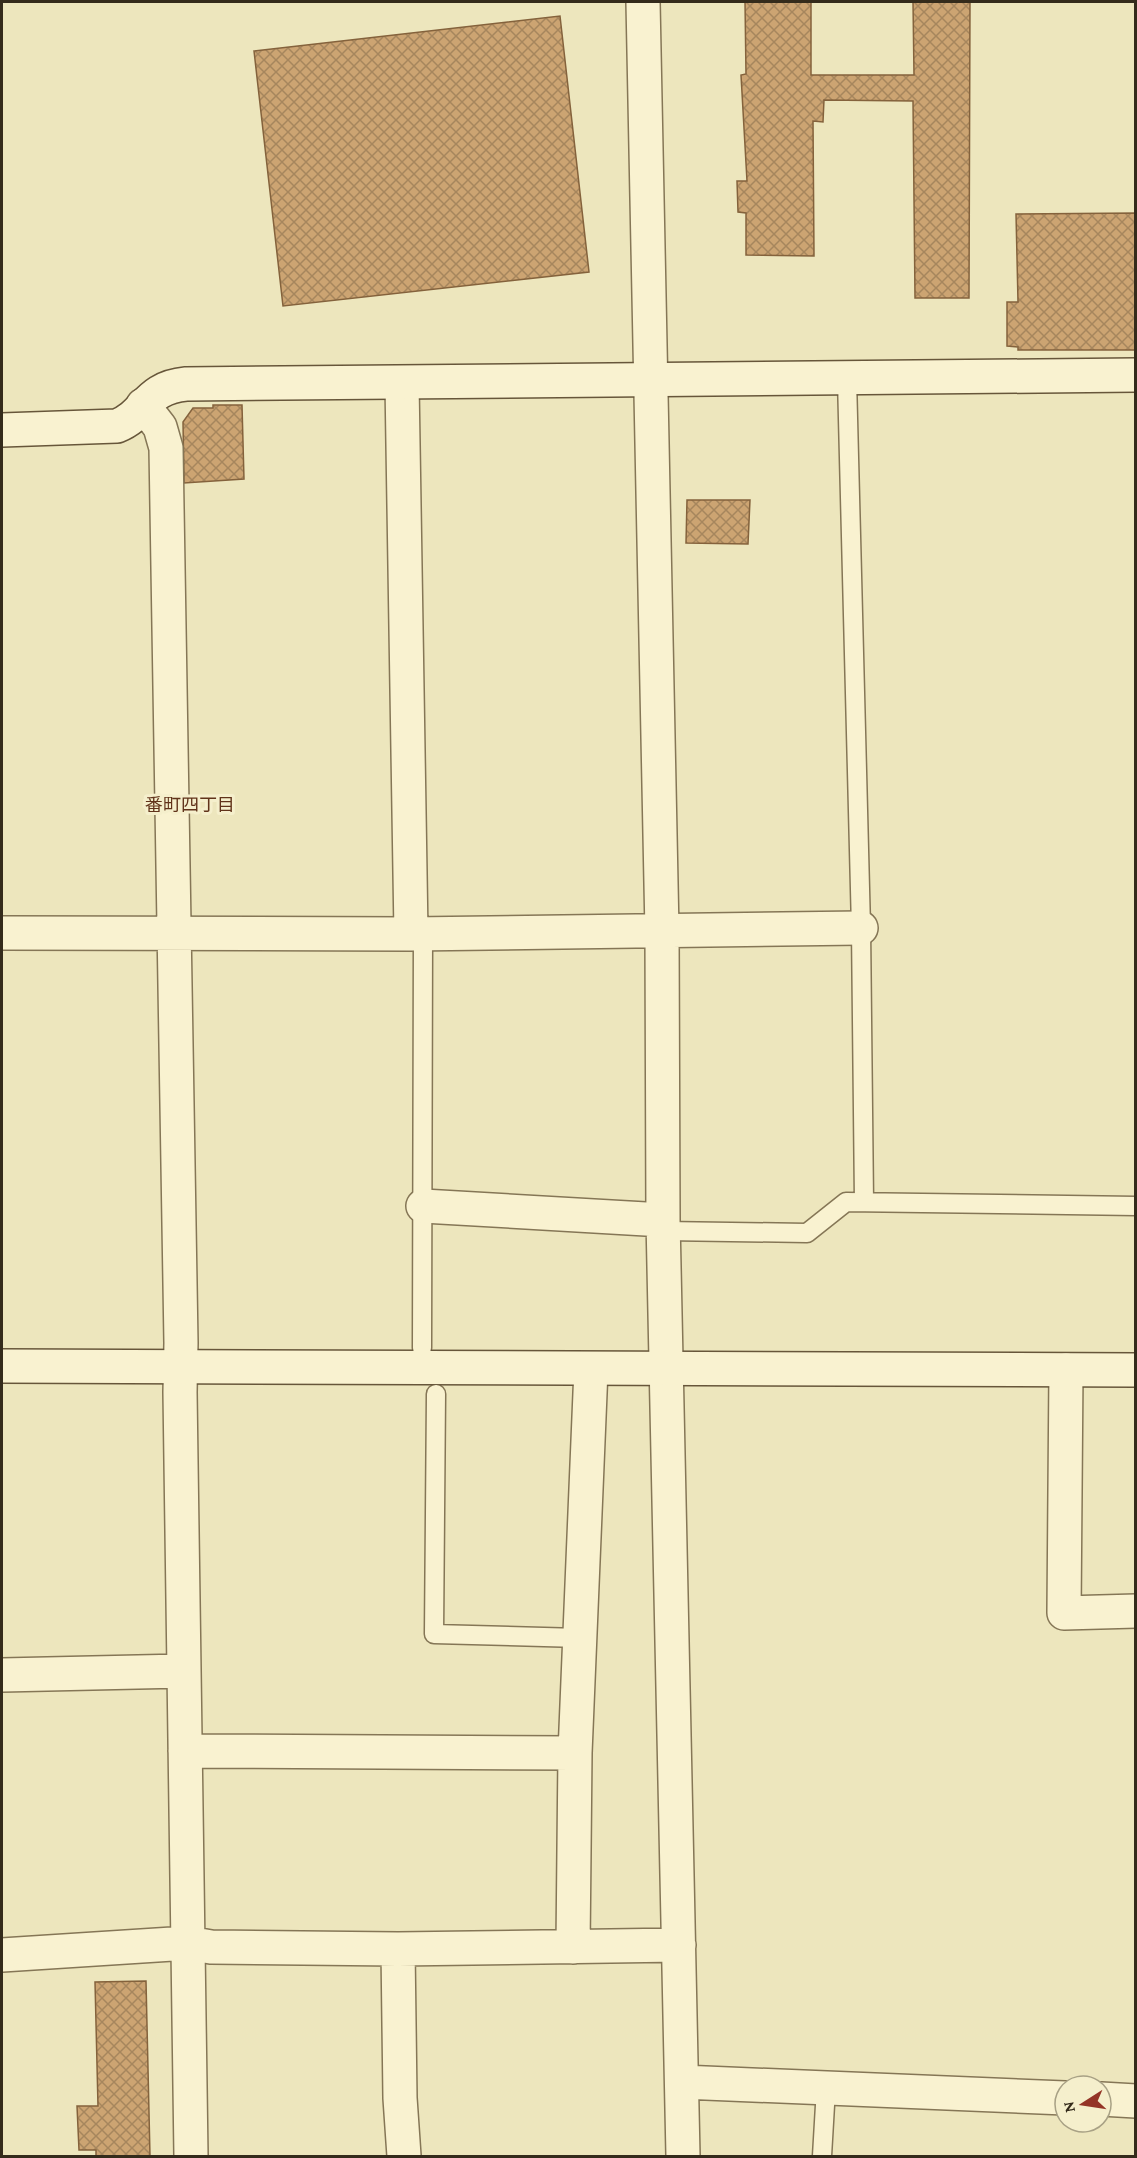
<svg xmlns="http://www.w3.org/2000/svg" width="1137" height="2158" font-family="'Crimson Pro','Noto Sans JP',serif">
<defs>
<pattern id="building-cross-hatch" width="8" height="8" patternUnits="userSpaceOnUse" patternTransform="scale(1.5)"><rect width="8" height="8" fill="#cca472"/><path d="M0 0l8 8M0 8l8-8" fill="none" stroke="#a6865d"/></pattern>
</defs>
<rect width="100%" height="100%" fill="#ede6bd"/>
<path fill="url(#building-cross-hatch)" stroke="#84623c" stroke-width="1.5" d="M745,2H811V75H914L913,2H970L969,298H915L913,101L824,100L823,122L813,121L814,256L746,255V213L738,212L737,181H747L741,75L746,74Z
M560,16L589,272L283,306L254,51Z
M1136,213V350H1018V347L1007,346V302H1018L1016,214Z
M213,405H242L244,479L184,483L183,422L193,408H213Z
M687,500H750L748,544L686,543Z
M146,1981L150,2156H96V2150H79L77,2106H98L95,1982Z"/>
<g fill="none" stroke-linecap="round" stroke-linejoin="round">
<g stroke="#857656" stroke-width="21">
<path id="lane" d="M847,379L861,928L864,1202
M664,1231L807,1233L846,1202L1136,1206
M422,1348L423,933
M436,1394L434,1634L580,1638
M822,2156L826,2088"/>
</g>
<g stroke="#857656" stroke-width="36">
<path id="street" d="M643,2L662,932L663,1220L683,2156
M402,383L411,934
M143,405L160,427L166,448L181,1343L180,1392L191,2156
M2,933L411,934L861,928
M423,1206L663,1220
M1066,1370L1064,1613L1136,1611
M2,1675L183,1671
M185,1751L575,1753
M573,1947L575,1753L591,1369
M398,1949L400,2098L404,2156
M2,1955L188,1943L211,1947L398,1949L679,1945
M682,2082L1065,2098
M1101,2099L1136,2101"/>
</g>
<g stroke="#67563a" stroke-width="36">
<path id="secondary" d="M2,430L117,426C147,414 145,388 186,384L1136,375
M2,1366L1136,1370"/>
</g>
<use href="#lane" stroke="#f9f2d0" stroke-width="18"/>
<use href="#street" stroke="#f9f2d0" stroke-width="33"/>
<use href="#secondary" stroke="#f9f2d0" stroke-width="33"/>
</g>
<g text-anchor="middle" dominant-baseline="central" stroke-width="6" stroke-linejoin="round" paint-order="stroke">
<g font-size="18" fill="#61331a" stroke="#f5efcc">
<text x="190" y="805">番町四丁目</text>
</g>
</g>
<rect width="1137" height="2158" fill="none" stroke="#342b1b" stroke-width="6"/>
<g transform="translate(1083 2104) rotate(258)"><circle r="28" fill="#f5efcc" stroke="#a8a185" stroke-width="1.5"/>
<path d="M0-4.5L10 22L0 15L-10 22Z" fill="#943426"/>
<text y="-9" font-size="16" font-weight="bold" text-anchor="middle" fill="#342b1b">N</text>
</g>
</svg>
